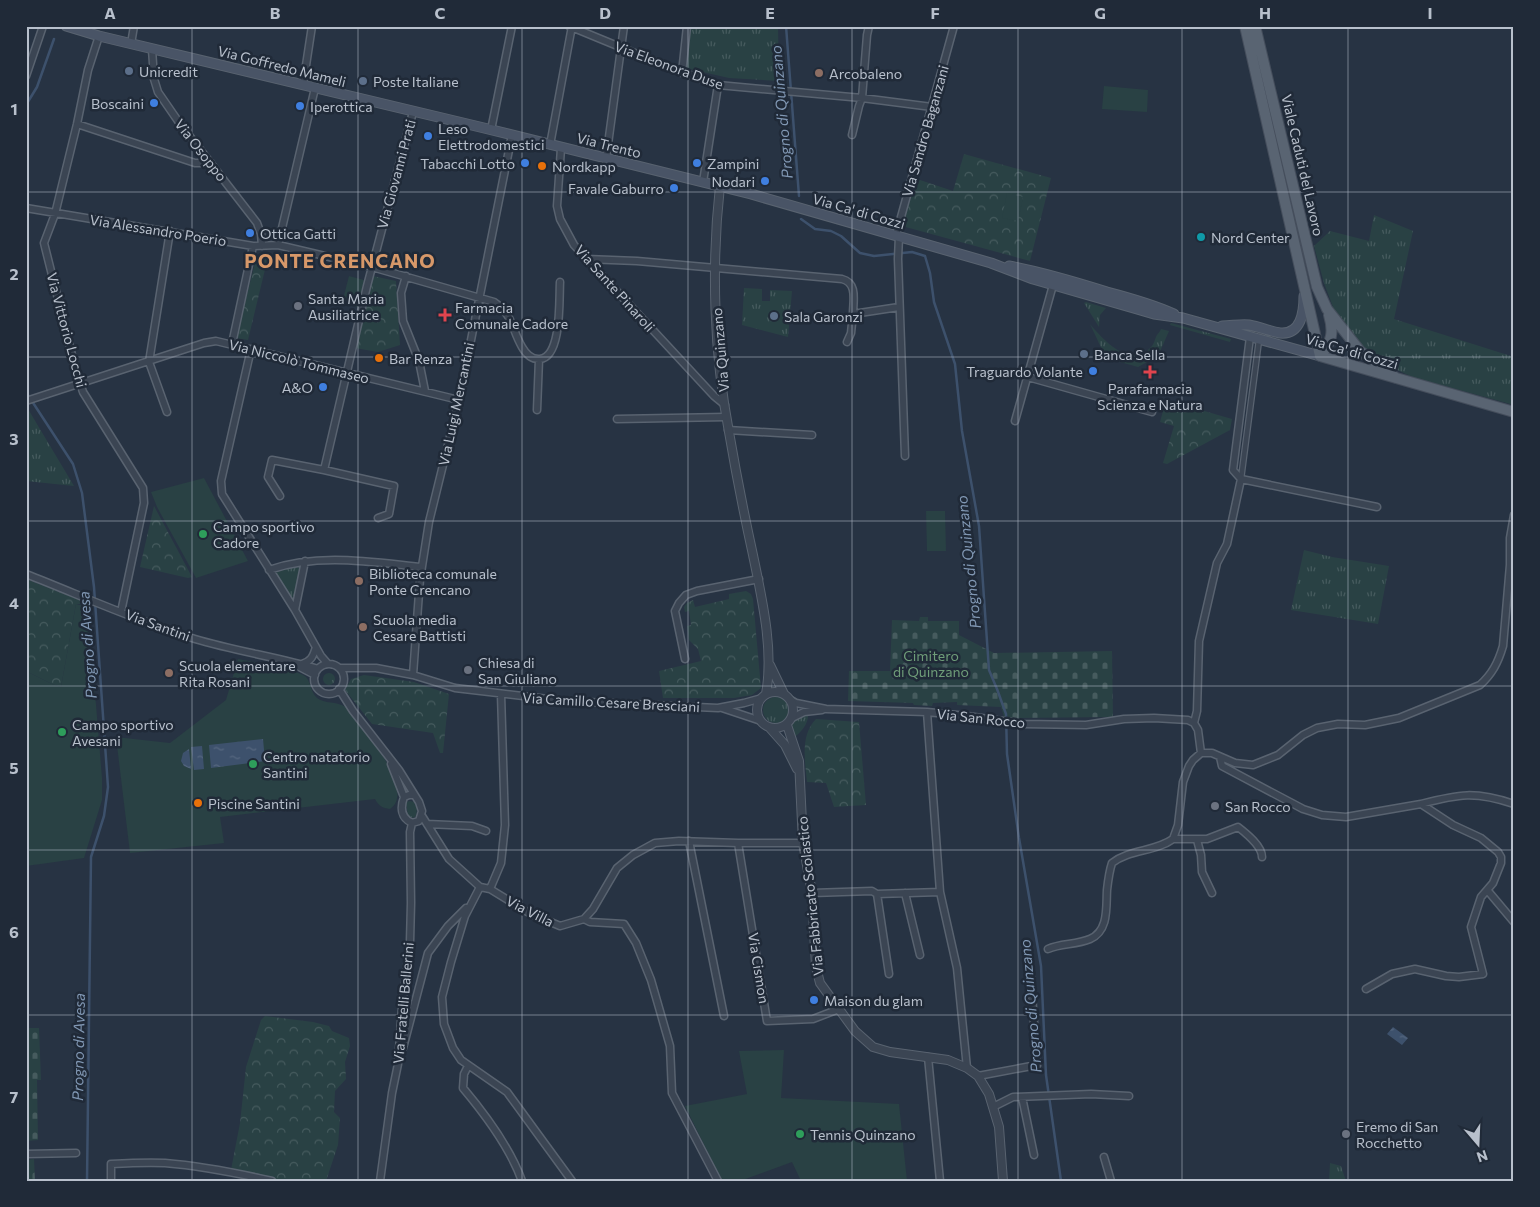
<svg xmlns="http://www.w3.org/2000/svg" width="1540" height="1207" font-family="Commissioner,sans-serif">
<defs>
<pattern id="grass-tufts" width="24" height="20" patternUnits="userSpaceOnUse" patternTransform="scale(1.25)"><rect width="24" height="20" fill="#294144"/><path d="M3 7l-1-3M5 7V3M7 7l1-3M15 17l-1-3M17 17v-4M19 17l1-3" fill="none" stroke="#465b5e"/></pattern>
<pattern id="forest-crowns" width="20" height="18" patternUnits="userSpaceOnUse" patternTransform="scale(1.25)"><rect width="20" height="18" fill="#294144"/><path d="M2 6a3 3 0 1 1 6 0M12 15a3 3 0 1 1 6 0" fill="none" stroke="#465b5e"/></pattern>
<pattern id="cemetery-stones" width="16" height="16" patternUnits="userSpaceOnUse" patternTransform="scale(1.25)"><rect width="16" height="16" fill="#294144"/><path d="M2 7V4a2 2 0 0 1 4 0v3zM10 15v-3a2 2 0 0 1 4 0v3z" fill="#465b5e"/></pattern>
<pattern id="water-ripples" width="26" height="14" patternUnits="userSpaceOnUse" patternTransform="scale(1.25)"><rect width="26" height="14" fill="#3d516c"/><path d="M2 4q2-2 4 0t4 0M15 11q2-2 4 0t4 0" fill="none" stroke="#576880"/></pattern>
</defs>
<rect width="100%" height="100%" fill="#273343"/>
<path fill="url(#grass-tufts)" d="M690,26H778L779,81L729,78L685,68Z
M1374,215L1413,231L1394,319L1514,357V405L1412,377L1373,358L1336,315L1324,283L1314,246L1330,231L1369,241Z
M744,288L762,289V301H770V290L792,291L788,337L742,325Z
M1086,302L1106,308L1100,315L1099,327L1084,303Z
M1171,323L1231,339L1230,342L1170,325Z
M1090,324C1104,341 1131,370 1152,346C1155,342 1155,338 1157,335C1158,333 1160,332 1161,329L1169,331L1158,356L1138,367L1106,358Z
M28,409L74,486L26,481V410Z
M1304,550L1332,557L1389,566L1378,624L1291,610Z
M302,567L294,603L275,573L288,568Z
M323 679a6 6 0 1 1 12 0a6 6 0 1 1-12 0Z
M763 710a13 13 0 1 1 26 0a13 13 0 1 1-26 0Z
M808,714C809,723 801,733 793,738L792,724L798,717Z
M410,801L414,802L417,809L416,816L413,818L408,816L406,802Z
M1330,1163L1341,1166L1346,1181H1329Z"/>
<path fill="url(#forest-crowns)" d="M964,154L1051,178L1030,261L902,226L917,179L953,191Z
M257,255L268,257L248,340L236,338Z
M373,276L396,281L400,345L378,352L355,348Z
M1166,400L1232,419L1230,430L1167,464L1163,463L1174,426L1160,422Z
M154,506L192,577L188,578L140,567Z
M26,579L82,601L81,604H76L61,687L52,684L26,671Z
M746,591L751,594L753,599L761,688L752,695L734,698H663L659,671L701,661L698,649L689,640L687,626L691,625L689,611L685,612L684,607L687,603L693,600L695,607L729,599V594Z
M364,675L414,682L449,694L443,753H440L433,733L372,724L345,690L351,679Z
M816,719L859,722L866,805L834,807L826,783L807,782C805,761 800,735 816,719Z
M265,1016L313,1022L329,1026L332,1031L349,1038L350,1046L345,1062L346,1079L335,1091L334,1112L340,1118L338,1145L326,1181H275L231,1170L240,1123L246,1067L261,1020Z"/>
<path fill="url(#cemetery-stones)" d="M920,617H928V621H959V635L994,653L1112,651L1113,717L1012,718L1004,717L1001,707L957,705V702L933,703L932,706L914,705L913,703L848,701L849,671H890L892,620L919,621Z
M26,1028H39L41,1080H37L38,1140L26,1141Z
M34,1159L35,1181H26V1160Z"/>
<path fill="#294144" d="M1104,86L1148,90L1147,112L1102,109Z
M1007,193L1023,197L1018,221L1002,218Z
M349,276L364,280L358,307L342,303Z
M204,478L248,561L196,578L157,507L151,492Z
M926,511H945L946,551H927Z
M76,604L88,607L102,778V800L84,858L26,866V671L52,684L61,687Z
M238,659C250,661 299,670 306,677C311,682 311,693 317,698C324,704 337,701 346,707C360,725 418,789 390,809C382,808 379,806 375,799L220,817L224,843L130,853L116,737L170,743L226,700Z
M784,1050L781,1098L899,1104L907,1181H801L792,1162L740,1181H722L685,1106L747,1094L739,1051Z"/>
<path fill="url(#water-ripples)" d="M263,739L265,761L211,768L209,745Z
M202,746L204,769L194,770L191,747Z
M189,749L191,769L184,766L181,761L183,753Z
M1393,1027L1408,1038L1402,1045L1387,1034Z"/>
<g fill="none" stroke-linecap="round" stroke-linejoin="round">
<path stroke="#3d516c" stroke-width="2.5" d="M786,26L799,196
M26,105L37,87L54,39
M801,219L815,229L831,231L841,236L860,253L874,256L912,252L925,256L930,273L934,302L955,364L962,431L979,526L989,670L997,689L1006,714L1007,754L1019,838L1041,966L1046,1075L1061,1181
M26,392L73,464L82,493L94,587L108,787L104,816L91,857L87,1181"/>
<g stroke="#596370" stroke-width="7">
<path id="pedestrian" d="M1241,479L1259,340"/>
</g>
<g stroke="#596370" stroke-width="9">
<path id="minor" d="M569,26L671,68L718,85L862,98L932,107
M99,36L88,70L77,124L55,214L44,243L75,367L83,392L143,488L144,503L121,612
M131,44L134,26
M152,49L154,79L158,92L178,121L257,223L261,234L262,246
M682,73L687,26
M26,76L43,26
M303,85L312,26
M77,124L195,163H211
M491,130L512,26
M852,135L859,106L862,98L867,35L869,26
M550,145L572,26
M561,148L557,206L560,219L574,245L714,396L725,405
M606,159L624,26
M703,182L718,85
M26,208L253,246L278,245L372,267L494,302C514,316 511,328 522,347C526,354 531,360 540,359C562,357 559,299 560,282
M896,235L954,26
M899,236L898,259L905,456
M278,245L315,88
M586,259L637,261L842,279C858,283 853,301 853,314
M406,276L401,293L403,321L419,361L425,391
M847,342L851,333L853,314L899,307
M232,344L253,246
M251,349L221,481L222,494L295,610L321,656L328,664
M1028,377L1152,412
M26,401L204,343L216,341L459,400
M537,410L539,359
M167,412L149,362L170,231
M617,419L726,417
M1015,421L1053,285
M728,430L812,435
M324,470L394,486L389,514L378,518
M1241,479L1233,470L1250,337
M1241,479L1377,507
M280,496L268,477L272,460L324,470L367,286L413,112
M269,570C318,553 371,562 421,567
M26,574C82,596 137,621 195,639C235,651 277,657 318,669
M295,610L305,561
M685,659L675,611L679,603L686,595L697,591L759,579
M294,664L315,675
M302,664C311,661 313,657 316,647
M314 679a15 15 0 1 1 30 0a15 15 0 1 1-30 0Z
M339,668H376L413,675L455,688L565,701L718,708L744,703L762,698
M413,675L420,579L429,522L459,400L512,135
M339,689L353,711L399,770L419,802L422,811L419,821L412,823C401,818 400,808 404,797L409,795H414
M789,699L796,703L826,709L927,712L967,716L1024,724L1086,725L1124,719L1154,718L1188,720L1194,723L1198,730L1201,753
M722,708L761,721
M927,712L940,892L957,968L967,1068
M792,718L804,712L822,710
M1194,723L1197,711L1199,641L1217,563L1227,544L1241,479
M1220,757L1222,766L1303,809L1322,815L1346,817L1421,804L1453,825L1481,838L1498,852L1501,857V863L1493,883L1481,897L1471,927L1483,974L1459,977L1446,976L1415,969L1392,974L1366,989
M391,764L404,797
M1421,804C1459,794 1475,791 1514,804
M422,816L449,859L480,887L490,889L529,913L560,926L584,919L593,909L617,868L633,855L655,843L679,841L738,843H803
M427,824L472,826L486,831
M1173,839H1207L1238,827C1247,834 1262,846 1262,857
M1197,840L1201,855L1202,872L1212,893
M689,841L724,1016
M738,843L767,1021L813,1019L839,1009
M480,887L465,916L451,962L442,997L444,1024L453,1048L461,1060L507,1092L572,1181
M490,889L501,863L505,825L501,694
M1488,891L1514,922
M812,893L872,891L877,894L940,892
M905,893L920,955
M877,894L889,974
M584,919L590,922L624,924L636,943L651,980L670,1046L672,1093L718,1181
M1048,949C1061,943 1076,945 1090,939C1109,931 1106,907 1107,890C1108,881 1109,872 1112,863C1130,849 1155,852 1173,839L1178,825L1183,782L1189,766L1193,760L1201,753H1212L1235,763L1253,765L1278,755L1303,735L1317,728L1338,724L1365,725L1399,718L1480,685C1492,674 1498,663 1503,646L1510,565V538L1514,515
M403,1048L428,953L448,926L466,908
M928,1057L940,1181
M468,1066L464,1074L463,1088C484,1113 511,1150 522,1181
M978,1076L1037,1065L1030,966
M1022,1097L1034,1155
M993,1107L1013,1097L1091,1094L1129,1096
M26,1154L76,1153
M1104,1157L1111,1181
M111,1181V1164C129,1163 147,1162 165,1163C201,1166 237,1173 272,1181
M380,1181L392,1093L398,1064L402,1008L410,942L411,903L410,832L412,823"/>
</g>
<g stroke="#596370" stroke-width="10">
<path id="tertiary" d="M720,186C711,266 714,354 729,432C736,473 744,514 753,555C762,599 774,650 766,694
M770,665L784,694
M757 710a18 18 0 1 1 36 0a18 18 0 1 1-36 0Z
M787,725L799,761L803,843L812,893L816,967L820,983L855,1031L873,1047L890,1052L948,1060L967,1068L978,1076L989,1094L999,1127L1003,1181
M769,727L785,745L797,769"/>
</g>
<g stroke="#596370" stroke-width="11">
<path id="secondary" d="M66,26L99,36L484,128L751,194L991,263L1033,279L1137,309L1154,314L1183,318L1320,356
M1009,266C1042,272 1075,282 1107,292C1130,298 1152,304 1174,314
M1222,326C1231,326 1241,324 1249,325C1260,327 1269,331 1280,333C1301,335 1304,312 1304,296"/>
</g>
<g stroke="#454e5c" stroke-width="12">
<path id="primary" d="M1245,26L1320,356
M1255,26L1317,287L1327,309L1360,351L1396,378
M1320,356L1514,412
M1320,356C1332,342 1334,332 1329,315"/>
</g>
<use href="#pedestrian" stroke="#3b4553" stroke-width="4.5"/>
<use href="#minor" stroke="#3b4553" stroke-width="6"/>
<use href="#tertiary" stroke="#3b4553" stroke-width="8"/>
<use href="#secondary" stroke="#495466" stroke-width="9"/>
<use href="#primary" stroke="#596472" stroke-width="10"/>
</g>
<path fill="none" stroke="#b8c0cc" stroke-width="1" stroke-opacity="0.55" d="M192,26V1181M358,26V1181M522,26V1181M688,26V1181M852,26V1181M1018,26V1181M1182,26V1181M1348,26V1181M26,192H1514M26,357H1514M26,521H1514M26,686H1514M26,850H1514M26,1015H1514"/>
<g fill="#5c6f8a" stroke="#202a38" stroke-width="2">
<circle cx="129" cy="71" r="5"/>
<circle cx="363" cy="81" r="5"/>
<circle cx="774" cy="316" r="5"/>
<circle cx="1084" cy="354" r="5"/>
</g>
<g fill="#8d6e63" stroke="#202a38" stroke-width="2">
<circle cx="819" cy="73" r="5"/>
<circle cx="359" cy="581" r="5"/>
<circle cx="363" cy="627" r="5"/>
<circle cx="169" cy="673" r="5"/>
</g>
<g fill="#3f7fe0" stroke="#202a38" stroke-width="2">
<circle cx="154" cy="103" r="5"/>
<circle cx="300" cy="106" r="5"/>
<circle cx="428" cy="136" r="5"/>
<circle cx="525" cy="163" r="5"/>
<circle cx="697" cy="163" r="5"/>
<circle cx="765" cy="181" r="5"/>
<circle cx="674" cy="188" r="5"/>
<circle cx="250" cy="233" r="5"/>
<circle cx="1093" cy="371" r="5"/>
<circle cx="323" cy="387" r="5"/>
<circle cx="814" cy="1000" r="5"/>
</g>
<g fill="#e8710a" stroke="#202a38" stroke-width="2">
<circle cx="542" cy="166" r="5"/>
<circle cx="379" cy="358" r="5"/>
<circle cx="198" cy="803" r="5"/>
</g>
<circle fill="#0f9aa8" stroke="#202a38" stroke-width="2" cx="1201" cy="237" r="5"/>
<g fill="#6b7280" stroke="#202a38" stroke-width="2">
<circle cx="298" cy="306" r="5"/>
<circle cx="468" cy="670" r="5"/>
<circle cx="1215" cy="806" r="5"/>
<circle cx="1346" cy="1134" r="5"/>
</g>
<g fill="#e0444e" stroke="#202a38" stroke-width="2">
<path d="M442.5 307.5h5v5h5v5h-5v5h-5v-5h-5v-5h5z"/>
<path d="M1147.5 364.5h5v5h5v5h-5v5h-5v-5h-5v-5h5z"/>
</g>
<g fill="#2e9e5b" stroke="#202a38" stroke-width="2">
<circle cx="203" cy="534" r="5"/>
<circle cx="62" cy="732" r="5"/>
<circle cx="253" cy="764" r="5"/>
<circle cx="800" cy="1134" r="5"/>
</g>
<g text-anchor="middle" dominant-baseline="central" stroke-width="5" stroke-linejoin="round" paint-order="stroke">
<g font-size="14" fill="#b8c0cc" stroke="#202a38">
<text transform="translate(669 65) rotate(20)">Via Eleonora Duse</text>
<text transform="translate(282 66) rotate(14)">Via Goffredo Mameli</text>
<text transform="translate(925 131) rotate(-74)">Via Sandro Baganzani</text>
<text transform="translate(609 145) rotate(14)">Via Trento</text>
<text transform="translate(201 150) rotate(52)">Via Osoppo</text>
<text transform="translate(1303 165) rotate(77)">Viale Caduti del Lavoro</text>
<text transform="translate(396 174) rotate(-75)">Via Giovanni Prati</text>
<text transform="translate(859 211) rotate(16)">Via Ca' di Cozzi</text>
<text transform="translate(158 230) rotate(9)">Via Alessandro Poerio</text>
<text transform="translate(615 288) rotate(48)">Via Sante Pinaroli</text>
<text transform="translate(67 330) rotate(75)">Via Vittorio Locchi</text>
<text transform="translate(720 350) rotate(-95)">Via Quinzano</text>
<text transform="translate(1352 351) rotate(16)">Via Ca' di Cozzi</text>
<text transform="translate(299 361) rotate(14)">Via Niccolò Tommaseo</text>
<text transform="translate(456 404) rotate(-78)">Via Luigi Mercantini</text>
<text transform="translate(158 625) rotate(20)">Via Santini</text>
<text transform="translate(611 702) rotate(3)">Via Camillo Cesare Bresciani</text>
<text transform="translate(981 718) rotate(6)">Via San Rocco</text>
<text transform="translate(810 896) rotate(-96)">Via Fabbricato Scolastico</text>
<text transform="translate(530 911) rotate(27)">Via Villa</text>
<text transform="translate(759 968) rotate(81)">Via Cismon</text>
<text transform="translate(403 1003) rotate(-85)">Via Fratelli Ballerini</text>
</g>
<g font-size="14" fill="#b8c0cc" stroke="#202a38" text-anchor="start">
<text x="139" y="71">Unicredit</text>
<text x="829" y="73">Arcobaleno</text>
<text x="373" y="81">Poste Italiane</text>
<text x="144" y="103" text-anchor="end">Boscaini</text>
<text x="310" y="106">Iperottica</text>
<text x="438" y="128">Leso<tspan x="438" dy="16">Elettrodomestici</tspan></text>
<text x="515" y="163" text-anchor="end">Tabacchi Lotto</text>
<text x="707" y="163">Zampini</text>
<text x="552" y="166">Nordkapp</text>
<text x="755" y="181" text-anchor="end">Nodari</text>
<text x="664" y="188" text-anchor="end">Favale Gaburro</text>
<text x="260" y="233">Ottica Gatti</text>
<text x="1211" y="237">Nord Center</text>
<text x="308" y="298">Santa Maria<tspan x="308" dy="16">Ausiliatrice</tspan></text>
<text x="455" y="307">Farmacia<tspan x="455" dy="16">Comunale Cadore</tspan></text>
<text x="784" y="316">Sala Garonzi</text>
<text x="1094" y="354">Banca Sella</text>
<text x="389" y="358">Bar Renza</text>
<text x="1083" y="371" text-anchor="end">Traguardo Volante</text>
<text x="313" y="387" text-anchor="end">A&amp;O</text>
<text x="1150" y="388" text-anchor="middle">Parafarmacia<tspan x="1150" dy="16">Scienza e Natura</tspan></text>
<text x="213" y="526">Campo sportivo<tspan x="213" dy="16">Cadore</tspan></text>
<text x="369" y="573">Biblioteca comunale<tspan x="369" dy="16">Ponte Crencano</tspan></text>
<text x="373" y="619">Scuola media<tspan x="373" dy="16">Cesare Battisti</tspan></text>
<text x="478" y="662">Chiesa di<tspan x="478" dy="16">San Giuliano</tspan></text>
<text x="179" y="665">Scuola elementare<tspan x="179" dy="16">Rita Rosani</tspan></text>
<text x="72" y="724">Campo sportivo<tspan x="72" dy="16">Avesani</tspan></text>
<text x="263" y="756">Centro natatorio<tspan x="263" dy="16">Santini</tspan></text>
<text x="208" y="803">Piscine Santini</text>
<text x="1225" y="806">San Rocco</text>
<text x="824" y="1000">Maison du glam</text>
<text x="1356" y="1126">Eremo di San<tspan x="1356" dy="16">Rocchetto</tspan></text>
<text x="810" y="1134">Tennis Quinzano</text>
</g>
<g font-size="14" fill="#6f9d79" stroke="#202a38">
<text x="931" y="655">Cimitero<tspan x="931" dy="16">di Quinzano</tspan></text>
</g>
<g font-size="15" font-style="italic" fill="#8097b3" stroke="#202a38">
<text transform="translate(781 112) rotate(-95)">Progno di Quinzano</text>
<text transform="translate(968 562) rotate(-96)">Progno di Quinzano</text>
<text transform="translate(87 645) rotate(-94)">Progno di Avesa</text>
<text transform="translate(1030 1006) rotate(-95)">Progno di Quinzano</text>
<text transform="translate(78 1047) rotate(-89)">Progno di Avesa</text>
</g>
<g font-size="19" font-weight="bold" letter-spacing="1" fill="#d79869" stroke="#202a38">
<text x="340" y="260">PONTE CRENCANO</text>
</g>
</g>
<rect width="1540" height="1207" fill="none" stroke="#202a38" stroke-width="55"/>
<g transform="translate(1478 1144) rotate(161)" stroke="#202a38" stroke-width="4" paint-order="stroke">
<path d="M0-4L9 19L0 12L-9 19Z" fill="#b8c0cc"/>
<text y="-8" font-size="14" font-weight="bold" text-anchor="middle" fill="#b8c0cc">N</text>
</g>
<rect x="28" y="28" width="1484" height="1152" fill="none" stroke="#b8c0cc" stroke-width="2"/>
<g font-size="16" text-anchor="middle" font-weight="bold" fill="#b8c0cc">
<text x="110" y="19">A</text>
<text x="275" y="19">B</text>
<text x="440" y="19">C</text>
<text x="605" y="19">D</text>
<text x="770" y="19">E</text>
<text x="935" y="19">F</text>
<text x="1100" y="19">G</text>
<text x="1265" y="19">H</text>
<text x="1430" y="19">I</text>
<text x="14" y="115">1</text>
<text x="14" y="280">2</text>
<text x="14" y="445">3</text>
<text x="14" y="609">4</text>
<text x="14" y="774">5</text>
<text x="14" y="938">6</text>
<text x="14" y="1103">7</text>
</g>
</svg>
